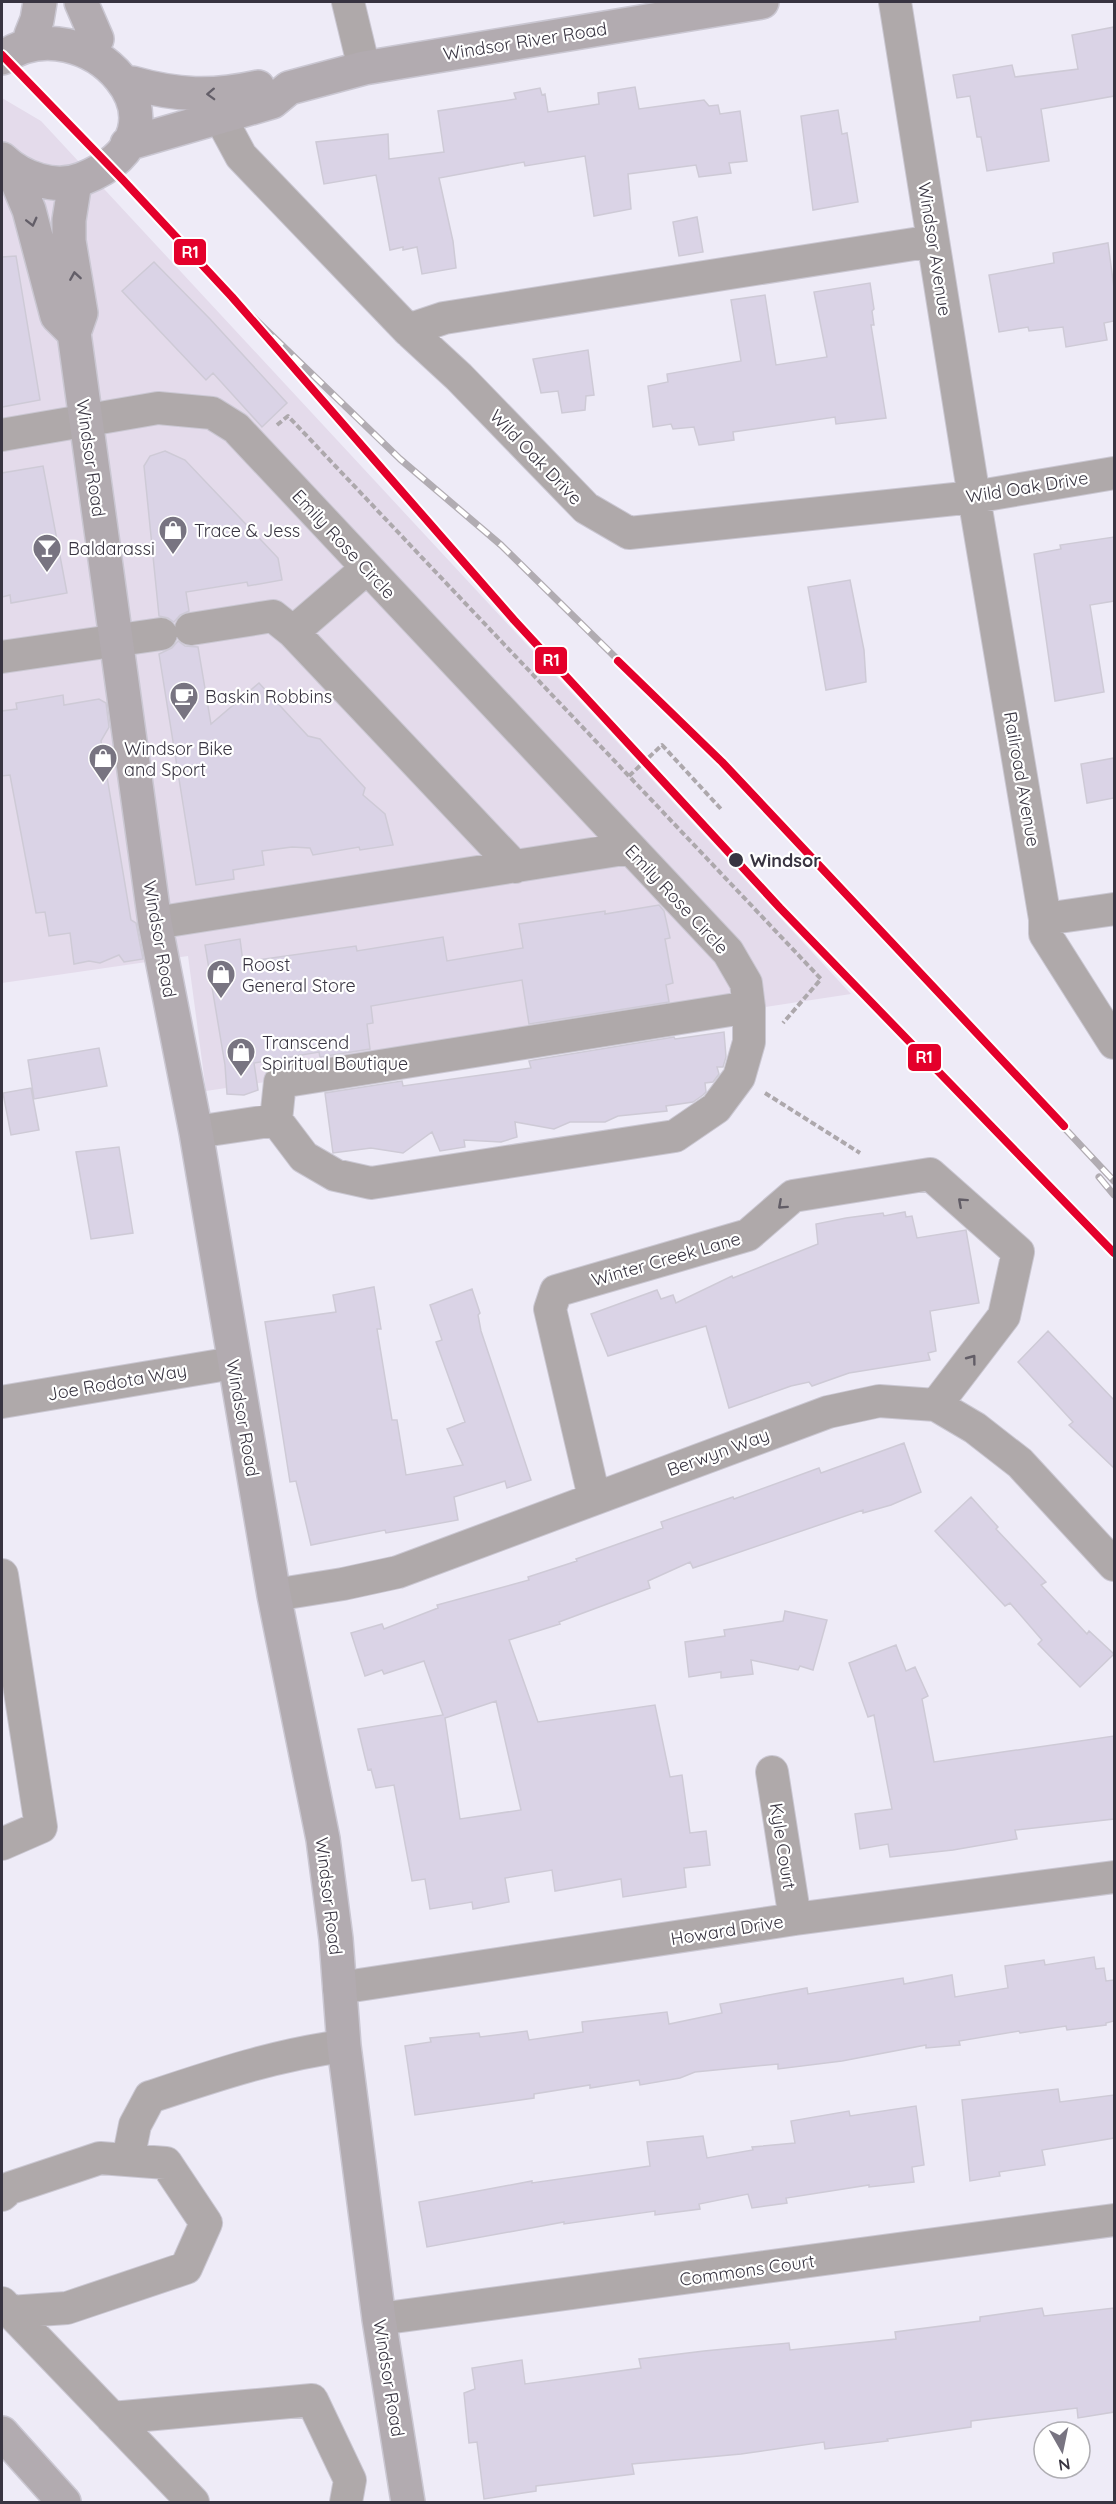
<svg xmlns="http://www.w3.org/2000/svg" width="1116" height="2504" font-family="Quicksand,sans-serif">
<rect width="100%" height="100%" fill="#eeebf7"/>
<path fill="#e4dbeb" d="M2,98L41,121L851,994L206,1091L188,956L2,983Z"/>
<path fill="#dad3e6" stroke="#cecad6" stroke-width="1.5" fill-rule="evenodd" d="M1114,27V96L1041,109L1049,161L987,171L981,137H977L970,96L957,98L953,75L1012,65L1015,77L1078,69L1072,35Z
M635,87L639,109L704,100L709,106L718,105L720,114L740,111L747,161L729,163L731,173L699,177L696,165L628,174L631,209L594,216L585,156L525,166L524,162L439,178L453,241L456,268L422,274L417,247L403,250V247L390,250L376,175L324,184L316,142L388,134L389,159L444,152L438,111L516,99L514,93L540,88L542,95L545,94L548,112L599,104L598,93Z
M838,110L842,134L847,133L858,202L813,210L801,116Z
M697,217L703,252L679,256L673,222Z
M1108,243L1114,288V321L1104,323L1107,340L1066,347L1063,327L1029,331L1028,327L999,332L989,275L1054,263L1053,253Z
M16,256L40,400L2,407V257Z
M154,262L210,319L287,403L262,427L213,373L206,380L122,291Z
M870,283L874,309L872,311L874,325H871L886,418L836,424L835,417L733,432L734,440L699,445L694,427L673,429L671,424L653,427L648,386L668,382L667,374L741,361L731,300L765,295L776,365L827,357L814,292Z
M588,350L594,395L586,396L585,410L562,413L558,391L541,393L533,359Z
M165,451L185,460L278,558L282,580L248,586L247,582L186,592L189,611L180,615L174,622L168,618L159,616L144,466L150,456Z
M43,466L67,593L11,603L10,595L2,597V473Z
M1114,537V601L1090,605L1104,692L1055,701L1034,554L1061,549L1060,545Z
M850,580L864,650L866,682L826,690L808,587Z
M178,641L185,646L198,647L211,724L259,683L308,736L320,739L365,788L363,795L385,814L393,845L360,850L359,847L313,855L310,848L292,847L262,851L264,865L233,870L234,879L196,885L159,654L172,648Z
M63,695L64,705L99,699L106,703L109,727L101,741L131,920L136,923L143,959L124,962L119,955L100,963L89,961L74,964L70,933L49,936L45,912L36,913L10,775L2,776V711L17,709L16,703Z
M1114,758V798L1087,803L1081,764Z
M659,905L664,911L670,938L665,939L673,983L666,985L669,1002L529,1024L522,980L371,1006L373,1023L367,1024L370,1049L320,1057L319,1052L254,1063L258,1090L244,1095L227,1094L225,1065L205,945L240,939L243,962L356,946L357,951L443,937L447,961L523,948L519,924L605,911V914Z
M724,1032L726,1057L723,1067H717L719,1074L713,1082L705,1083L706,1092L703,1095L693,1102L666,1106L667,1111L618,1116L605,1122H570L554,1129L515,1122L517,1137L501,1142L464,1140L465,1147L440,1151L432,1132L403,1153L371,1148L333,1153L325,1093L402,1081L403,1086L531,1068L529,1061L534,1060L674,1037L675,1039Z
M99,1048L107,1086L34,1099L28,1060Z
M31,1088L39,1130L11,1135L3,1093Z
M119,1147L133,1233L91,1239L76,1152Z
M905,1212L906,1217L912,1216L917,1238L966,1230L979,1303L930,1311L936,1351L928,1353L930,1360L849,1373L812,1386L809,1382L791,1386L729,1408L706,1326L608,1356L591,1314L657,1290L661,1299L673,1295L676,1303L732,1276L733,1278L818,1244L816,1224L846,1218L883,1213L884,1216Z
M374,1287L381,1329H377L392,1420H397L406,1475L463,1465L447,1429L465,1422L436,1342L442,1340L430,1305L472,1289L480,1313L478,1315L481,1331L531,1480L507,1488L505,1481L454,1497L458,1520L386,1533L385,1530L311,1545L296,1481L290,1482L265,1322L336,1312L333,1295Z
M1048,1331L1114,1400V1468L1069,1425L1073,1422L1018,1362Z
M904,1443L921,1492L891,1505L863,1513V1510L693,1568L690,1562L648,1581L650,1588L559,1622L560,1624L509,1640L538,1722L655,1705L670,1777L682,1775L690,1833L706,1831L710,1865L684,1868L686,1887L623,1897L621,1879L555,1891L552,1870L505,1878L509,1902L473,1909L472,1902L430,1909L425,1879L412,1881L394,1785L376,1788L371,1769L368,1770L358,1729L443,1715L424,1661L384,1674L382,1670L365,1676L351,1633L382,1624L384,1629L438,1608L437,1605L529,1580L528,1577L577,1561L576,1559L663,1528L661,1522L733,1497L734,1499L819,1468L821,1473ZM496,1701L521,1810L460,1819L445,1718Z
M971,1497L998,1527L996,1529L1046,1582L1041,1585L1087,1634L1089,1631L1114,1654L1080,1687L1038,1644L1042,1640L1010,1603L1005,1606L935,1531Z
M785,1611L827,1620L813,1670L800,1666L798,1670L751,1660L753,1674L721,1678V1672L689,1677L685,1642L725,1636L724,1630L783,1621Z
M896,1645L906,1671L915,1667L928,1696L922,1699L934,1762L1114,1736V1819L1015,1830L1017,1839L953,1850L890,1857L888,1844L860,1849L855,1814L892,1809L874,1715L868,1717L849,1663Z
M1094,1957L1096,1969L1104,1968L1106,1981L1114,1980V2021L1106,2023V2025L1067,2030L1066,2026L1020,2033L1019,2031L959,2041L960,2045L926,2048V2045L842,2061L778,2069V2064L695,2072L680,2078L640,2085L639,2080L590,2088V2085L534,2094V2098L415,2115L405,2046L431,2042L430,2038L479,2033L480,2037L527,2031L529,2040L583,2032L582,2022L667,2012L669,2024L722,2013L720,2004L807,1988L808,1994L903,1978L904,1984L952,1975L955,1997L1008,1988L1005,1966L1044,1960L1045,1965Z
M1058,2089L1060,2102L1114,2095V2138L1042,2150L1045,2165L999,2172L1000,2176L970,2181L962,2100Z
M916,2106L924,2165L912,2167L914,2182L869,2187V2185L786,2198L787,2203L752,2208L748,2194L699,2204L700,2209L655,2215V2211L564,2224V2222L427,2247L419,2202L532,2181V2183L650,2166L647,2142L703,2136L707,2158L753,2150L752,2147L795,2143L791,2121L849,2111L850,2116Z
M1042,2308L1044,2316L1114,2308V2412L1078,2418L1077,2408L971,2421V2427L887,2439L888,2441L825,2449L824,2442L741,2454L632,2464L634,2474L536,2486V2491L484,2499L477,2442L469,2443L464,2393L475,2389L472,2368L522,2360L525,2384L641,2368L639,2359L704,2351L789,2343L790,2350L896,2339L895,2332L980,2321V2317Z"/>
<g fill="none" stroke-linecap="round" stroke-linejoin="round">
<g stroke="#cac7d2" stroke-width="34">
<path id="minor" d="M348,2L364,68
M895,2L974,497L1045,919V934L1114,1043
M220,117L241,156L408,330L459,377L586,508L629,533L974,497L1114,473
M408,330L444,318L933,241
M2,435L158,408L212,413L236,428L728,952L746,983L749,1007V1042L739,1077L716,1108L675,1136L371,1183L335,1175L304,1157L276,1120L196,1132
M366,569L293,632L515,867
M191,629L273,616L293,632
M2,657L161,634
M1045,919L1114,909
M155,923L630,848
M276,1120L280,1082L749,1007
M2,1402L233,1363
M594,1497L550,1309L556,1291L748,1235L793,1196L930,1174L1018,1252L1004,1316L936,1405
M2,1575L41,1827L2,1844
M274,1595L343,1584L398,1572L828,1412L879,1401L936,1405L975,1428L1020,1463L1114,1565
M772,1772L795,1919
M339,1988L795,1919L1114,1877
M128,2160L135,2125L150,2097C213,2076 278,2054 344,2046
M2,2195L10,2188L100,2158L166,2163L206,2223L186,2268L67,2308L10,2312
M2,2303L193,2502
M379,2319L1114,2220
M112,2418L312,2400L350,2480L346,2502"/>
</g>
<g stroke="#cac7d2" stroke-width="36">
<path id="major" d="M81,2L97,39
M31,35L37,20L40,2
M2,58C84,0 208,129 82,179C55,190 22,178 2,159
M132,83C178,96 212,97 258,87
M127,144L272,102L289,88L364,68L762,2
M11,167L29,210L57,316L74,333
M75,182L69,220V241L81,313L74,333L155,923L196,1132L274,1595L323,1839L336,1939L344,2046L379,2319L408,2502
M2,2433L64,2502"/>
</g>
<path stroke="#ada8ac" stroke-width="4" stroke-dasharray="6 3" stroke-linecap="butt" d="M277,425L288,416L821,979L783,1023
M629,776L662,745L721,809
M765,1093L860,1153"/>
<use href="#minor" stroke="#afa9aa" stroke-width="32"/>
<use href="#major" stroke="#b2abb0" stroke-width="33"/>
<g stroke="#b1acb2" stroke-width="7">
<path id="rail" d="M232,297L400,459L501,545L722,762L1114,1181
M837,968L1114,1253
M1099,1177L1114,1195"/>
</g>
<use href="#rail" stroke="#fff" stroke-width="4.5" stroke-dasharray="14" stroke-linecap="butt"/>
<g stroke="#fff" stroke-width="12">
<path id="rail-1" d="M2,55L123,180L232,297L514,620L780,908L1114,1253
M618,661L722,762L1064,1126"/>
</g>
<use href="#rail-1" stroke="#e4002b" stroke-width="8"/>
</g>
<defs><path id="oneway-chevron" d="M-2-3.5L2.5 0L-2 3.5" fill="none" stroke-width="1.6" stroke-linecap="round" stroke-linejoin="round" transform="scale(1.5)"/></defs>
<g stroke="#635e68">
<use href="#oneway-chevron" transform="translate(211 94) rotate(178)"/>
<use href="#oneway-chevron" transform="translate(32 222) rotate(76)"/>
<use href="#oneway-chevron" transform="translate(75 276) rotate(-99)"/>
</g>
<g stroke="#625d66">
<use href="#oneway-chevron" transform="translate(962 1202) rotate(-138)"/>
<use href="#oneway-chevron" transform="translate(782 1205) rotate(138)"/>
<use href="#oneway-chevron" transform="translate(972 1359) rotate(-53)"/>
</g>
<defs>
<g id="shop-pin" transform="scale(1.5)"><path d="M0 17L-7.5 6A9.5 9.5 0 1 1 7.5 6Z" fill="#787481" stroke="#fff"/><path d="M-5-2.5h2.3a2.7 3.5 0 0 1 5.4 0H5L5.5 6h-11ZM-1.5-2.5h3a1.5 2.3 0 0 0-3 0Z" fill="#fff"/></g>
<g id="bar-pin" transform="scale(1.5)"><path d="M0 17L-7.5 6A9.5 9.5 0 1 1 7.5 6Z" fill="#787481" stroke="#fff"/><path d="M-6-5H6L.8 .8V4.5H3.5V6h-7V4.5H-.8V.8Z" fill="#fff"/></g>
<g id="cafe-pin" transform="scale(1.5)"><path d="M0 17L-7.5 6A9.5 9.5 0 1 1 7.5 6Z" fill="#787481" stroke="#fff"/><path d="M-5.5-4.5H6V0H3Q3 3.5 0 3.5H-2.5Q-5.5 3.5-5.5 0ZM3-3.2v2h1.7v-2ZM-6 4.5H4V6H-6Z" fill="#fff"/></g>
</defs>
<g fill-rule="evenodd">
<use href="#shop-pin" x="173" y="530"/>
<use href="#bar-pin" x="47" y="548"/>
<use href="#cafe-pin" x="184" y="696"/>
<use href="#shop-pin" x="103" y="758"/>
<use href="#shop-pin" x="221" y="974"/>
<use href="#shop-pin" x="241" y="1052"/>
</g>
<circle fill="#383441" stroke="#fff" stroke-width="2" cx="736" cy="860" r="8"/>
<g text-anchor="middle" dominant-baseline="central" stroke-width="4.5" stroke-linejoin="round" paint-order="stroke">
<g font-size="18" fill="#383441" stroke="#fff">
<text transform="translate(525 41) rotate(-9)">Windsor River Road</text>
<text transform="translate(935 249) rotate(81)">Windsor Avenue</text>
<text transform="translate(536 457) rotate(46)">Wild Oak Drive</text>
<text transform="translate(91 458) rotate(82)">Windsor Road</text>
<text transform="translate(1027 487) rotate(-9)">Wild Oak Drive</text>
<text transform="translate(344 544) rotate(47)">Emily Rose Circle</text>
<text transform="translate(1022 779) rotate(80)">Railroad Avenue</text>
<text transform="translate(677 899) rotate(47)">Emily Rose Circle</text>
<text transform="translate(160 939) rotate(80)">Windsor Road</text>
<text transform="translate(666 1259) rotate(-16)">Winter Creek Lane</text>
<text transform="translate(117 1382) rotate(-10)">Joe Rodota Way</text>
<text transform="translate(243 1418) rotate(80)">Windsor Road</text>
<text transform="translate(718 1452) rotate(-20)">Berwyn Way</text>
<text transform="translate(783 1846) rotate(81)">Kyle Court</text>
<text transform="translate(329 1896) rotate(83)">Windsor Road</text>
<text transform="translate(727 1930) rotate(-9)">Howard Drive</text>
<text transform="translate(747 2270) rotate(-8)">Commons Court</text>
<text transform="translate(389 2378) rotate(81)">Windsor Road</text>
</g>
<g font-size="18" fill="#383441" stroke="#fff" text-anchor="start">
<text x="194" y="530">Trace &amp; Jess</text>
<text x="68" y="548">Baldarassi</text>
<text x="205" y="696">Baskin Robbins</text>
<text x="124" y="748">Windsor Bike<tspan x="124" dy="21">and Sport</tspan></text>
<text x="242" y="964">Roost<tspan x="242" dy="21">General Store</tspan></text>
<text x="262" y="1042">Transcend<tspan x="262" dy="21">Spiritual Boutique</tspan></text>
</g>
<g font-size="18" font-weight="bold" fill="#383441" stroke="#fff" text-anchor="start">
<text x="750" y="860">Windsor</text>
</g>
</g>
<g stroke="#fff" stroke-width="2">
<rect x="173" y="238" width="34" height="28" rx="6" fill="#e4002b"/>
<rect x="534" y="646" width="34" height="29" rx="6" fill="#e4002b"/>
<rect x="907" y="1043" width="35" height="29" rx="6" fill="#e4002b"/>
</g>
<g font-size="16" text-anchor="middle" font-weight="bold" fill="#fff">
<text x="190" y="258">R1</text>
<text x="551" y="666">R1</text>
<text x="924" y="1063">R1</text>
</g>
<rect width="1116" height="2504" fill="none" stroke="#383441" stroke-width="6"/>
<g transform="translate(1062 2450) rotate(171)"><circle r="28" fill="#ffffff" stroke="#afaeb3" stroke-width="1.5"/>
<path d="M0-4.5L10 22L0 15L-10 22Z" fill="#787481"/>
<text y="-9" font-size="16" font-weight="bold" text-anchor="middle" fill="#383441">N</text>
</g>
</svg>
